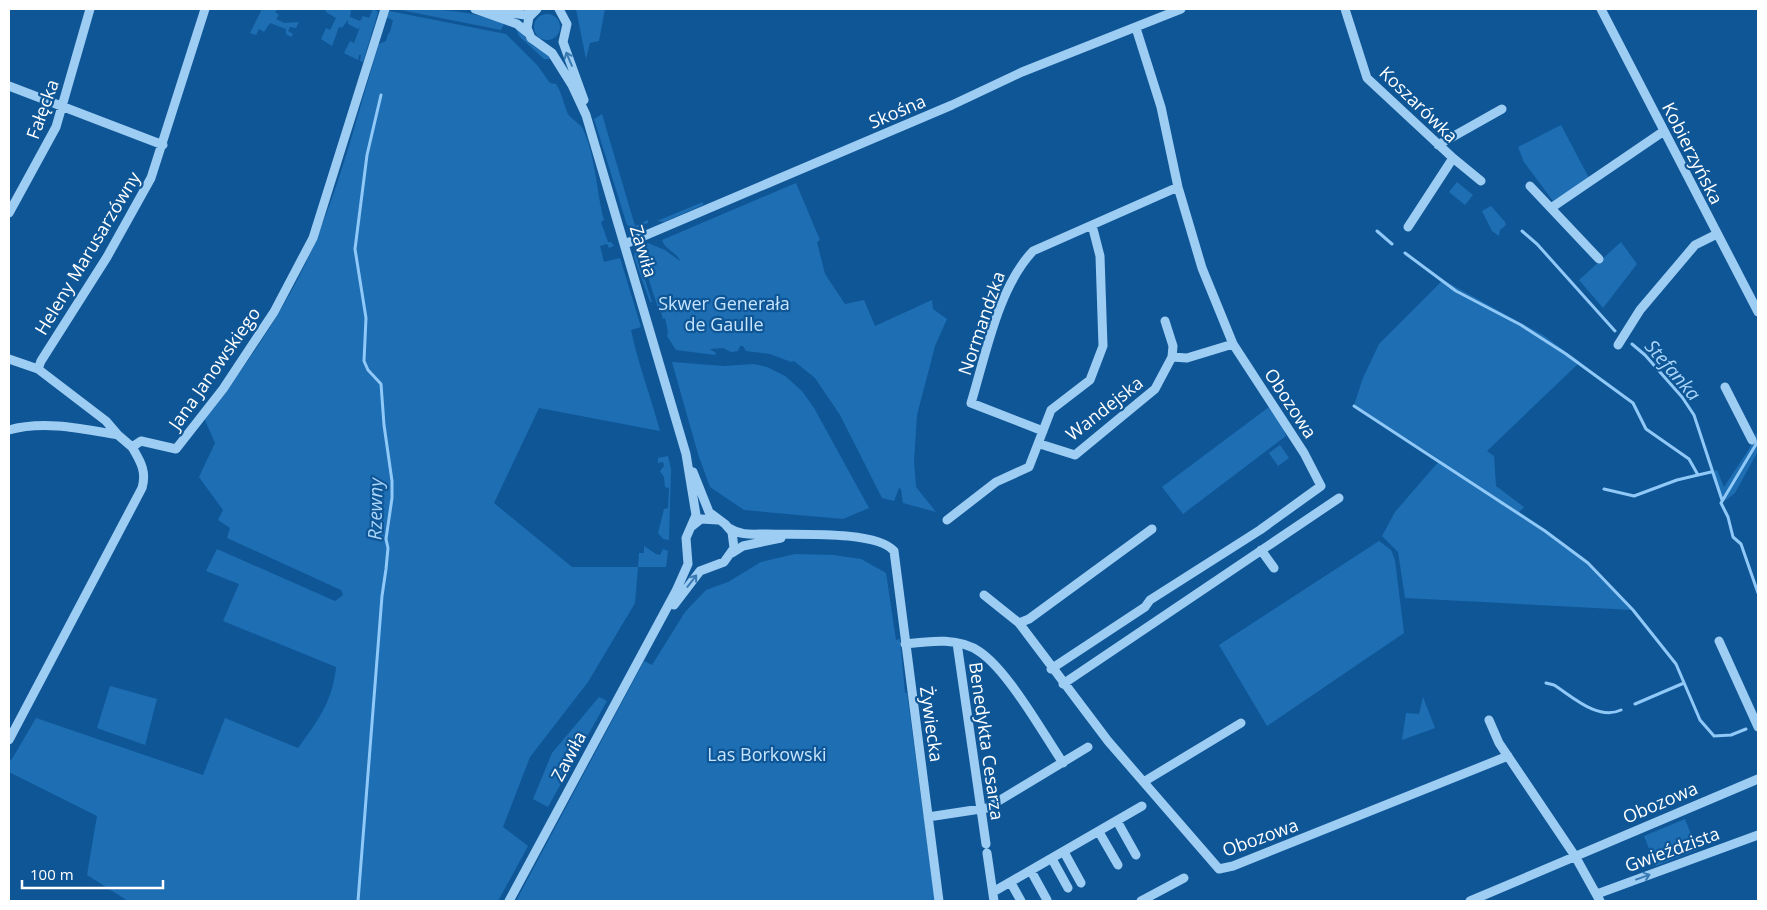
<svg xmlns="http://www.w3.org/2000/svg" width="1767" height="910" font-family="'Open Sans',sans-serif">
<rect width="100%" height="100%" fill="#0f5696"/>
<path fill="#1e6eb4" d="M262,9L277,10L275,12L279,15L276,19L284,23L299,22L296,28L290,27L288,31L293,34L291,37L286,34V29L270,23L264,32L259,29L256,35L250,33Z
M325,9H351L350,17L360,21L363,16L369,18L373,9L378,12L363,62L360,61L361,55H359L358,60L344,53L350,41L354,43L360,27L358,29L348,24V20L342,28L339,27L332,46L321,39L326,28L330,30L336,18L326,12Z
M396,9C434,9 469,9 504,24L501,30Z
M576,9H605L599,41L590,43L586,59Z
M389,11L506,34L538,66L550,83L556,84C562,93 563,102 567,112C570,119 579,122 583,129C596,158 596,190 604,220L601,222L608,242H611L614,246L609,248L607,244L600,246L604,262L620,258L641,327L631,330C638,364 651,397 660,431L539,408L494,503L572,567H638L639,553H644V546L656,554L660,555L663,549L668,551L666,567H638L635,603L588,682L530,757L503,827L528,846L498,901H128L87,875L97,816L9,772V761L12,759L36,718L203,775L225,718L298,748C317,722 333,701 336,667L223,621L239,584L206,571L217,549L335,601L343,595L341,590L227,538L230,528L218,520L223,510L199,477L215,443L204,418C245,368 286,309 312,249C341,184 358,112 379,44L386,41L388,34L390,32L393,20L385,17Z
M534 27a13 13 0 1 1 26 0a13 13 0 1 1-26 0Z
M515,27C523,32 525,39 532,45C539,50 546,52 552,59H544L519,36Z
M602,114L635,226L648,220V223L634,229L627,225L594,119Z
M1561,125L1589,178L1553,201L1524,162L1518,147Z
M1457,182L1473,195L1465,205L1449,192Z
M796,183L820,240L817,242L825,274L845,304L864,300L875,326L932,300L933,309L947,319L935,346L917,415L914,461L916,487L936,512L903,503L901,489L899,488L894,501L882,498L840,415L815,378L794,361L791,362L770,354L746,351L743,346H740L738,351L731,352L723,348L710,349L716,353L715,355L676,350L667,336L668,332L665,318L663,319L660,308H658L639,249L641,247L648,243L665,250L680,261C677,252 665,250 662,240Z
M703,202V205L664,222L657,221Z
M1491,206L1505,222L1506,225L1500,230L1499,236L1492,231L1482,211Z
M1621,242L1637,264L1603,308L1579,280Z
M635,248L652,302H650L634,257Z
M1443,280L1543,335L1580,362L1487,451L1494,456L1496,486L1524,507L1519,512L1545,529L1588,563L1633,610L1405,598L1398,552L1382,536L1395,512L1440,460L1354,405L1363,378L1379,344Z
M672,362L724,366L754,364L767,367L785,376L802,391L814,408L869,508L843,519L744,510L710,487L698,454Z
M1269,407L1283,427L1286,436L1183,514L1162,487Z
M1758,430V451L1735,493L1722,503L1711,473L1717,470L1724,487L1749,449Z
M1280,445L1289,458L1278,466L1269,453Z
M668,456L671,469L669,540L663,539L658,533L664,509L668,508L669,488L665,487L664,477L660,471L664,466L663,462L658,463V458Z
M1379,541L1391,550L1395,560L1404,633L1267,726L1219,645Z
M795,554L833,555L861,559L886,573L896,640L900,639L905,693H907L935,901H516L644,661L652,665L685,612L706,590L728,582L761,562Z
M110,686L157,699L145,745L97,728Z
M599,697L607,701L548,807L533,799L552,753Z
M1423,697L1435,728L1402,740L1406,713L1419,714Z
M1685,819L1697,850L1656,866L1644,836Z"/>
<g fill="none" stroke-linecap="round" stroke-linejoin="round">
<path stroke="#90c9f8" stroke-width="3" d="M1377,231L1392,244
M1522,231L1537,244L1615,331
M1405,253L1456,291L1521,325L1566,354L1633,403L1646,429L1689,459L1698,475L1711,472
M1632,344L1645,355L1682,397L1694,415L1722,500
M1354,406L1545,531L1588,563L1633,610L1676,664L1700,720L1714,736L1731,735L1746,729
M1604,489L1634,496L1677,480L1698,475
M1758,593L1741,544L1733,537L1728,517L1721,503L1758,441
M1546,683L1554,685C1573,697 1598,721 1621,710
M1635,704L1684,683
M358,901L382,596L386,569L388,548L386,539L392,498V481L384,425L381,384L368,370L364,361L366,318L355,249L367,155L381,95"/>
<path stroke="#9ecdf4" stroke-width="9" d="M475,9L517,24L528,33
M484,9L525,15L533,12
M559,9L567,24L563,42L584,100
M1345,9L1367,78L1453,158L1481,181
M1601,9L1758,312
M9,86L163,145
M1438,145L1502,109
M1530,186L1599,259
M1551,208L1664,131
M9,213L56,127L90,9
M1408,227L1453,158
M625,244L952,105L1022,72L1181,9
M1165,321L1173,346L1172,357
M1618,345L1640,310L1695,245L1717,234
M9,359L38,369L106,421L118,435L132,447
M38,369L41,361L107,257L151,178L205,9
M1725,387L1752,440
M9,430C44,420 83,429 118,435
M1043,431L971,403C986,354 998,288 1033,251L1178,187
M1040,444L1075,455L1155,389L1172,357L1187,358L1233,344
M947,520L996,482L1029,467L1051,410L1090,380L1103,346L1100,256L1092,225
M691,527L701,519L718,520
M729,528C741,536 753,534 766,534C795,535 876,530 894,551L939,901
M1261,550L1274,568
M732,553L743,546L781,538
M984,595L1019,623L1108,741L1219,869L1233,866L1508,756
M674,605L700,571L724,562L734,548L732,532L725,524L709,512L693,472
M1019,623L1029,619L1152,529
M1719,641L1758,727
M957,643L986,844
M905,644C930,641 959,637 980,652C1008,671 1043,733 1063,763
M1051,669L1145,607L1150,600L1260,530L1321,486L1304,453L1233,344L1202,268L1178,187L1161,107L1136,28
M1063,684L1339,498
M1489,720L1499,743L1575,856L1600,901
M9,740L142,488C147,471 140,461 132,447L141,441L176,449L223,389L274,312L313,238L385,9
M1145,781L1241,723
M928,817L987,808L1088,747
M1117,821L1136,855
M1099,832L1118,865
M1064,852L1081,883
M987,853L994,901
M1052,859L1068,888
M1031,871L1047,900
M1011,883L1021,901
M993,892L1142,806
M1597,894L1758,835
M509,901L676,591L688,564L686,538L696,515L686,454L586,115L572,85L552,53L531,38L527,28L529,17L537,9
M1141,901L1184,878
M1470,901L1758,779"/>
</g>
<defs><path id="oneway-shaft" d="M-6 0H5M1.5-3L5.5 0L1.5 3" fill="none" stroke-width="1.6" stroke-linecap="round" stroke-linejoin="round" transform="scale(1.25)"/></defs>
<g stroke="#3a7ab2">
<use href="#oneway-shaft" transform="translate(569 59) rotate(-113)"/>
<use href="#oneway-shaft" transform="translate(692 581) rotate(-52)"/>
<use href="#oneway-shaft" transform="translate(1643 877) rotate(-20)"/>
</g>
<g text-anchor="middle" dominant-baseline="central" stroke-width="4.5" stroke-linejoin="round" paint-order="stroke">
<g font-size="18" fill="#fff" stroke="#0f5696">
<text transform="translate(1419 104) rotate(44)">Koszarówka</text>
<text transform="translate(42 109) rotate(-70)">Fałęcka</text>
<text transform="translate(897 111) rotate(-23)">Skośna</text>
<text transform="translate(1693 153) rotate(63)">Kobierzyńska</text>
<text transform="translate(644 251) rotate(73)">Zawiła</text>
<text transform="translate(87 253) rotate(-59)">Heleny Marusarzówny</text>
<text transform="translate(981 323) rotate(-71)">Normandzka</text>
<text transform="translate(214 368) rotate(-55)">Jana Janowskiego</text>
<text transform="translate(1291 403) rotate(57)">Obozowa</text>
<text transform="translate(1104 408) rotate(-38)">Wandejska</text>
<text transform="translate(932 724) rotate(82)">Żywiecka</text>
<text transform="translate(987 741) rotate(82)">Benedykta Cesarza</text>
<text transform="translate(568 756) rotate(-62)">Zawiła</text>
<text transform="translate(1660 802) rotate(-23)">Obozowa</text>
<text transform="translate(1260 837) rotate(-20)">Obozowa</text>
<text transform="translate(1672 849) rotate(-20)">Gwieździsta</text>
</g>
<g font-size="18" fill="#c6e4fe" stroke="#0f5696">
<text x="724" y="303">Skwer Generała<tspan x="724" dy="21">de Gaulle</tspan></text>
<text x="767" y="754">Las Borkowski</text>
</g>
<g font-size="19" font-style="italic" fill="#aad6fb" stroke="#0f5696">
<text transform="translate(1673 370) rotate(49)">Stefanka</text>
<text transform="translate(375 509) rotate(-89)">Rzewny</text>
</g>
</g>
<rect width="1767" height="910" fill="none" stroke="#ffffff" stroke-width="20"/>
<path d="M22 880v8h141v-8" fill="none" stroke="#ffffff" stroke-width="2.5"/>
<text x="30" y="880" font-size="15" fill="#ffffff" stroke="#0f5696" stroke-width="4" paint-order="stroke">100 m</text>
</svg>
